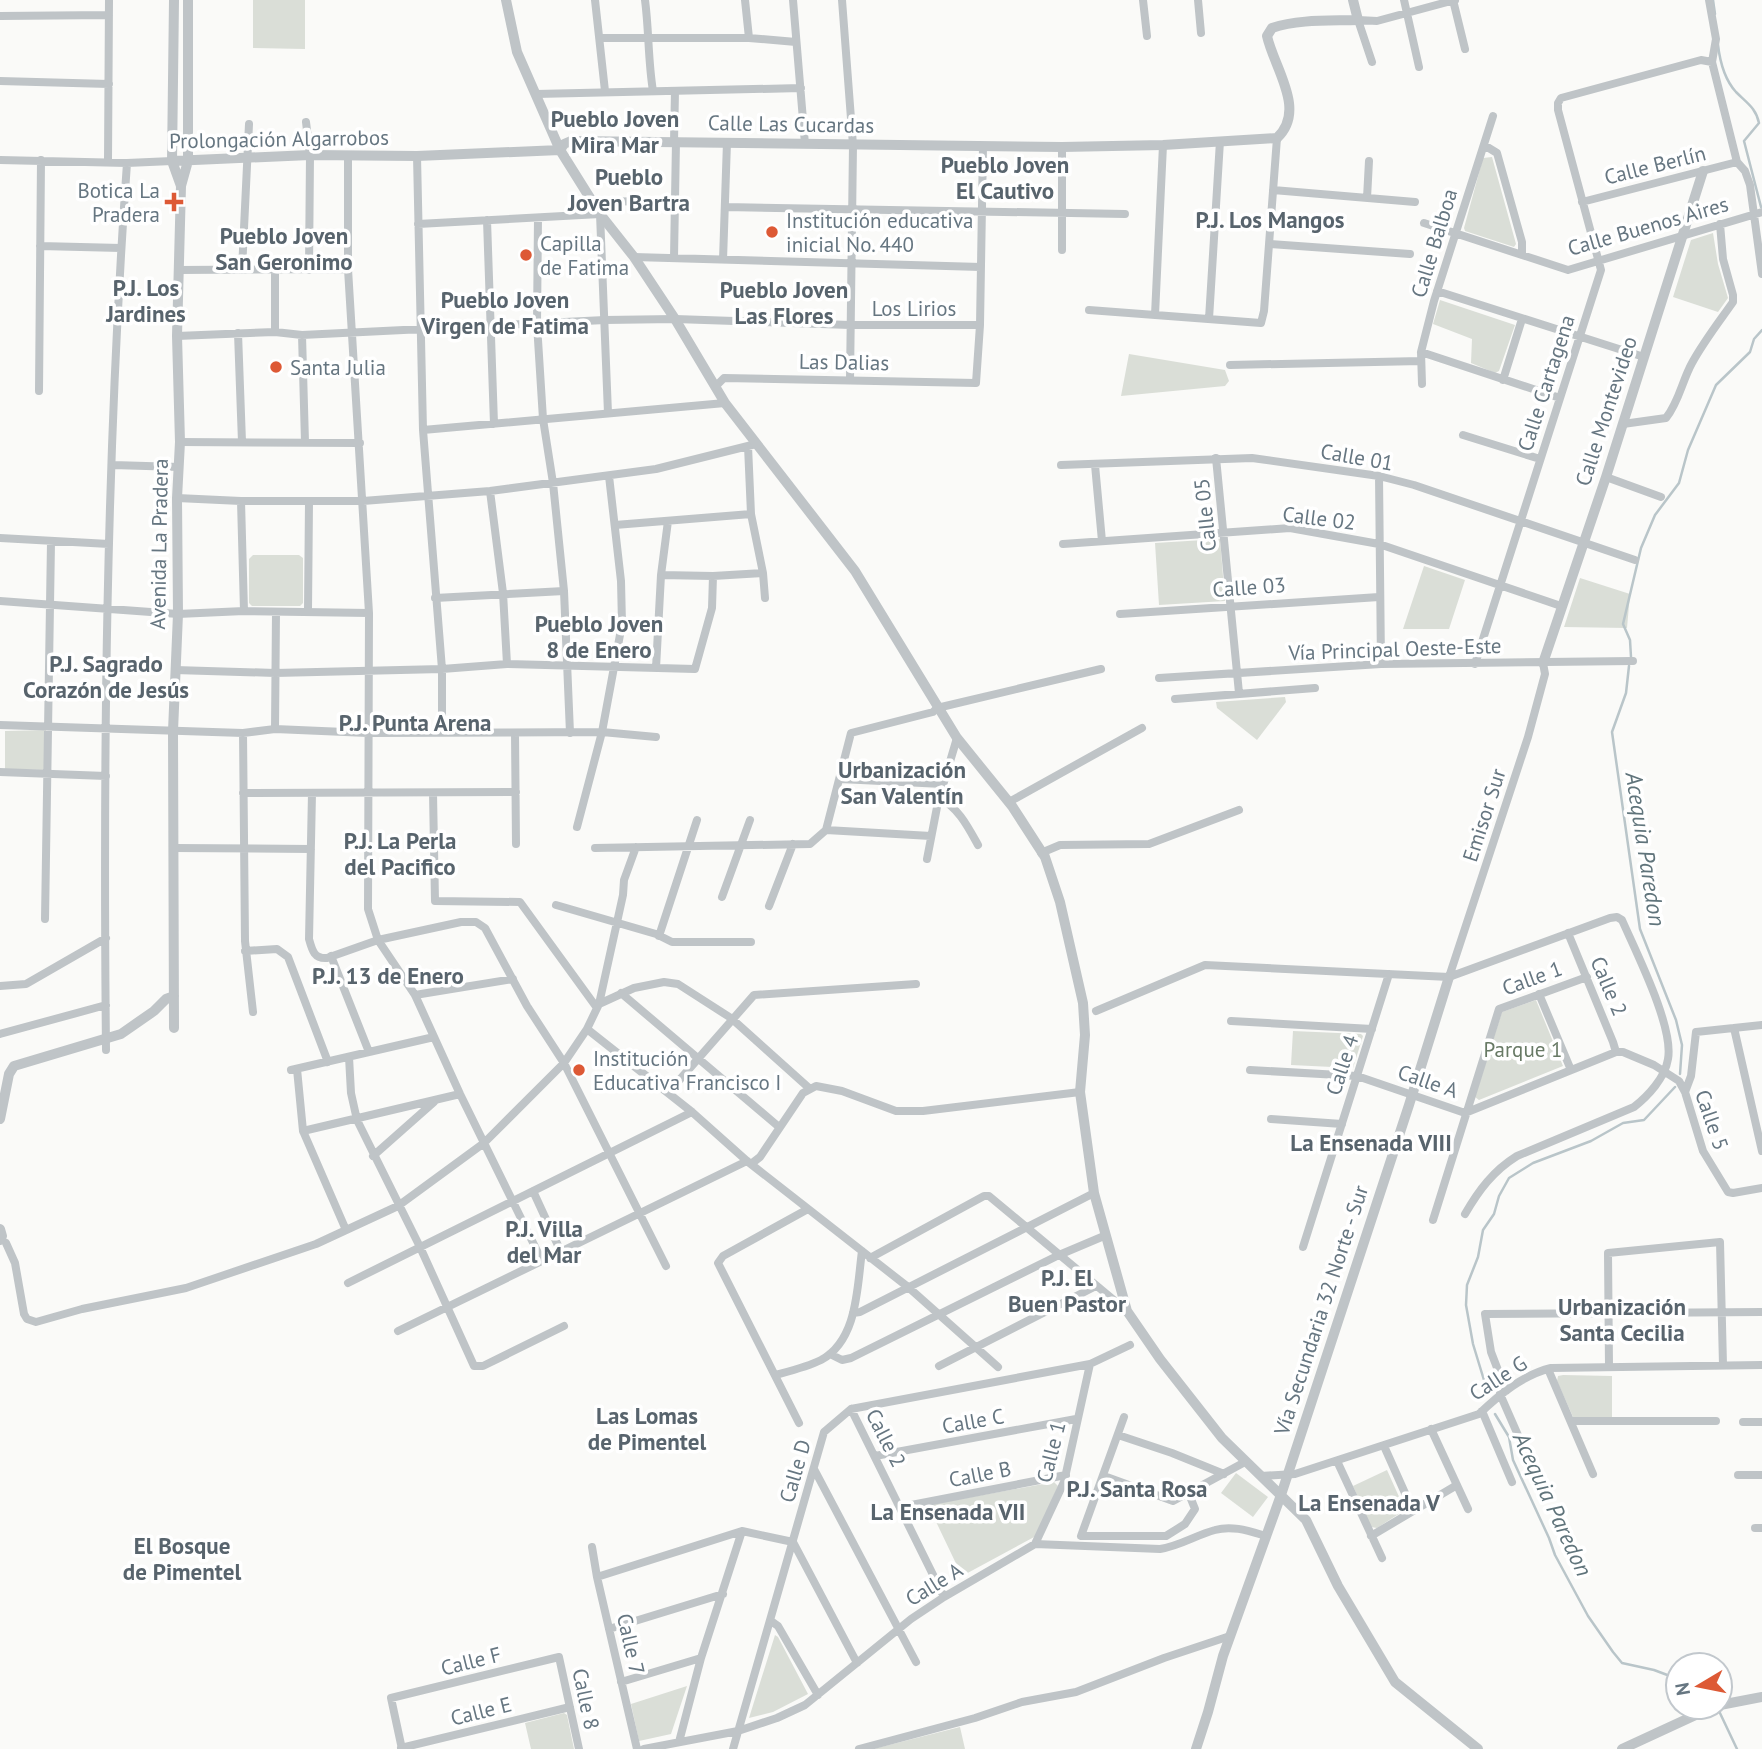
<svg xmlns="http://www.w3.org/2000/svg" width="1762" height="1749" font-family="'PT Sans',sans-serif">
<rect width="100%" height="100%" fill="#fafaf8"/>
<path fill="#daded7" d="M253,0H305V49L253,48Z
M1492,157L1516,244L1514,247L1465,231L1464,228L1483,158Z
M1713,233L1718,264L1728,298L1718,312L1673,297L1691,240Z
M1440,300L1515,325L1499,371L1495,373L1471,363L1472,339L1433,324Z
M1129,354L1225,370L1229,381L1225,386L1121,396Z
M1220,539L1225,601L1159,605L1155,543Z
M253,555H299L303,558V603L300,606H252L249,603V559Z
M1424,566L1465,580L1449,629H1403Z
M1580,578L1630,594L1627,628L1564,627Z
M1285,697L1286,702L1257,740L1217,708L1216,702Z
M46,730L45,770L5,769V731Z
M1536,1000L1563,1066L1479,1100L1475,1097L1502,1012Z
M1293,1031L1361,1034L1363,1036L1353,1068L1291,1065Z
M1563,1375L1612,1376V1417L1574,1419L1557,1381L1558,1376Z
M1387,1470L1405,1510L1377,1528L1371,1527L1353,1486Z
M1236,1473L1268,1497L1253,1517L1221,1493Z
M1054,1482L1058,1486L1036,1536L962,1576L928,1505Z
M775,1635L778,1637L808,1694L773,1712L749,1718Z
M687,1686L671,1734L639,1741L631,1704Z
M564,1713L567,1715L574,1749H531L525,1723Z
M960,1727L965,1749H873Z"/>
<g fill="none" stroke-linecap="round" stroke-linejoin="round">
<path stroke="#b9c5c9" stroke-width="2.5" d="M1713,0L1715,14
M1718,45C1720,62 1725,80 1736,92C1747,103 1756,108 1759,123L1744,141L1761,207
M1631,657L1630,640L1623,624L1641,548L1655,515L1679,483L1688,450L1716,385L1750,352L1754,339L1762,330
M1629,666L1626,693L1612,732L1640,929L1676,1020L1682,1045L1680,1074
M1487,1390L1473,1344L1466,1305L1467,1285L1478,1257L1483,1230L1494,1214L1499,1196L1509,1178L1533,1163L1591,1141L1623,1123L1644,1120L1675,1087
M1495,1414L1509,1437L1513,1460L1549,1538L1555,1555L1588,1616L1613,1652L1622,1663L1654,1670L1678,1679
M1719,1711L1737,1749"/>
<path stroke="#bfc4c7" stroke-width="8" d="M595,0L605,91
M645,0C649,30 648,61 653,91
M745,0L749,38
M793,0L805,144
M842,0L853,145L850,380
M1143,0L1147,36
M1198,0L1201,33
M1404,0L1419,67
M1453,0L1465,49
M1709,0L1716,39L1712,62
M0,16L109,15
M600,38H749L796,42
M1372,62L1358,20L1377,21L1455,0
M0,81L109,84
M536,94L801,88
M306,122L310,155L309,270
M674,142L675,91
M1484,145L1497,153L1522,242V255
M348,155V269L369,613L368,909L378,940L415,995L460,1094L542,1261
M417,156L423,430L442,669V731
M0,160L127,163L172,161
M108,161L109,0
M1273,190L1415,202
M1367,198L1369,161
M592,201L675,202
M1582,202L1737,162
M725,207L1125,214
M538,218L537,324L543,419L553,483L564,591L570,733
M487,220L494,424
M1424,223L1568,270L1762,212
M418,224L600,214L608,413
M1270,244L1410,254
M40,246L121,248
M1062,250V147
M634,257L981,267
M674,258L676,141
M723,260L727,142
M179,270L348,269
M242,270L249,124
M275,270V332
M1437,291L1644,357
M1089,310L1261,323L1264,311L1277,138
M1155,315L1163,145
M1209,319L1220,141
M238,333L242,442
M302,335L305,442
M177,336L275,332L302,335L605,320L675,319L850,325H980
M1421,352L1560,398
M1230,365L1421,361
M1503,380L1522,319
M1422,384L1421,352L1434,301L1493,116
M715,387L724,378L976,383L980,325L983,146
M39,391L41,160
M1623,424L1666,418C1679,402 1682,381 1692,363C1704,341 1719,322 1733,302V295L1723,259L1720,224
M423,430L725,403
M1463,435L1540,459
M180,442L360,443
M748,446L751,514L763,573L765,598
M1216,458L1239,693
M113,465L179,467
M1061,465L1252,458L1379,476L1414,485L1635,560
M1095,465L1102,541
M1379,476L1381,664
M1606,477L1661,497
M490,491L503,593L507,664
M177,498L241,501H363L490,491L656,469L756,444
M241,501L244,611
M615,525L751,514
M0,538L109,544
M1063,544L1290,528L1379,544L1561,606
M661,575L713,576L763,573
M435,598L564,591
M0,601L178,614L244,611L369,613
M308,611L309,502
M1120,614L1379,597
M1475,664L1601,270L1558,110V103L1561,98L1701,60L1712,62L1737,162L1745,171L1750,185L1762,274
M656,668L661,575L668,521
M175,670L275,673L442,669L507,664L695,669L712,608L713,576
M1159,678L1381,664L1633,661
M1175,699L1315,688
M0,725L243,733L275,729L368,733L602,732L656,737
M275,729L276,612
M243,733L245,941L253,1012
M515,733L516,844
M0,772L106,776
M840,779L943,784
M243,793L516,792
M312,793L309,939C312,950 314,959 327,958L378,940L461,922H476L485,928L527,1006L564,1063L666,1266
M433,793L435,901L520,902L597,1008
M939,798C958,807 968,827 978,845
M1009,802L1142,728
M577,827L602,732L622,624L621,581L609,476
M826,830L851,733L933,712L937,708L1101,669
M174,848L311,849
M595,848L810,844L826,830L931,836
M1041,853L1060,845L1149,844L1239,810
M927,859L938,802L957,738
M722,897L750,820
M556,905L656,934L672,942H751
M769,906L793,844
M45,919L51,542
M1568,933L1613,1042L1616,1052
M659,936L697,820
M245,951L277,949L288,957L328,1062
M331,956L369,1052
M1449,977L1528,737L1545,674L1543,663
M0,986L26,984L106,938
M621,993L779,1127
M1539,994L1571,1070
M415,995L513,979
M599,1004L623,895L624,880L636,847
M1096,1011L1205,965L1449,977L1610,918L1617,917L1622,920C1636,952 1674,1027 1668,1059C1665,1078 1648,1096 1634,1107L1517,1156C1493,1171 1479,1190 1465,1214
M1231,1021L1372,1029
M1734,1028L1762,1151
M587,1029L692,1112L747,1161L908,1287L998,1367
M0,1034L106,1005
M106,1050C103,755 106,458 127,163
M349,1057L351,1093L357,1120L420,1247L474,1366H483L564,1326
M297,1069L303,1131L346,1230
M291,1070L434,1037
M1250,1070L1357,1076L1465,1113L1616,1052H1623L1654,1065L1679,1081L1685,1092L1703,1151L1728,1192L1733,1193L1762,1188
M1685,1092L1691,1076L1696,1032L1762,1025
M668,1093L754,995L916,984
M1271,1119L1342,1124
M303,1131L460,1094
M373,1156L434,1102
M751,1164L760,1157L803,1093L816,1086L842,1091L896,1111H923L1080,1092
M533,1191L561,1252
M1433,1220L1499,1009L1587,977
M6,1243L15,1263L24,1314L27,1319L36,1322L82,1309L186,1288L316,1244L398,1206L484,1143L564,1063L587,1029L599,1004L634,988L664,982L678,984L731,1018L809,1088
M1303,1247L1389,974
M870,1258L984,1196H989L1127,1311
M348,1283L692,1112
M853,1313L860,1312L1094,1193
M398,1331L747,1161
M830,1354L842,1360L851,1358L1059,1255L1104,1236
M939,1366L1096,1286
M1609,1366L1608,1253L1720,1242L1723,1365
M1548,1369L1593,1474
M775,1375C790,1371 807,1367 821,1360C858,1340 857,1287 862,1251
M1506,1391L1491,1352L1485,1314L1762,1312
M1500,1394L1545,1497
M851,1409L944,1597
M1482,1411L1512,1482
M1124,1417L1081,1536H1166L1185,1524L1195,1509L1189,1494
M1571,1421H1716
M1743,1422H1762
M799,1423L718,1263L723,1256L808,1209
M1431,1429L1468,1509
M1118,1435L1172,1453L1224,1474
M1384,1446L1413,1511
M875,1456L1076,1419
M1337,1461L1382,1558
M814,1469L916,1662
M1738,1475H1762
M1104,1476L1173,1501L1245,1462
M1261,1476L1295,1474L1479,1414C1500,1394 1523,1375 1551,1368L1762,1365
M901,1507L1066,1475
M1755,1528H1762
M1371,1536L1457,1485
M1035,1544L1064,1482L1090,1364
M592,1547L597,1577L637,1749
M597,1577L742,1531L793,1542L857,1663
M771,1621L778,1626L818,1695
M609,1629L723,1594
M621,1682L701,1658
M679,1742L701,1658L742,1531
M401,1748L570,1707
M402,1749L391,1698L559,1657L579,1749
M644,1749L738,1731L777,1718L805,1705L911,1619L944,1597L1035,1544L1160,1549C1180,1546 1196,1535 1215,1530C1232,1525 1249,1531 1266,1536
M733,1749L824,1432L851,1409L1090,1364L1130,1345
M859,1749L975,1718L1022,1702L1076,1692L1164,1658L1230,1636"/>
<path stroke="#bfc4c7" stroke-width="10" d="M174,0L172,161L181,186
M506,0L517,52L560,150L600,214L634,257L675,319L725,403L855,571L957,738L1012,806L1045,857L1060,902L1083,1003L1085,1035L1080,1092L1094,1193L1127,1311L1160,1359L1222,1438L1306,1520L1338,1586L1395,1682L1478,1749
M172,161L310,155L417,156L560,150L564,144L571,141L1062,147L1163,145L1277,138C1307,110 1274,68 1267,36L1272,28C1299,19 1330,21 1358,20L1353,0
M1543,663L1606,477L1703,171
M174,1028L173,731L178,614L177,498L180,442L177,336L181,186L188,161V0
M0,1119L9,1074L14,1066L121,1034L154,1011L166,999L174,996
M0,1229L2,1236L0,1240
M1720,1705L1762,1697
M1196,1749L1208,1712L1223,1656L1281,1495L1409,1105L1449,977
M1622,1749L1713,1707"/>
</g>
<g fill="#dd5935" stroke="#fff" stroke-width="2.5">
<path d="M170.5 191.5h7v7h7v7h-7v7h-7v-7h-7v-7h7z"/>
<circle cx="772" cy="232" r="7"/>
<circle cx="526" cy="255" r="7"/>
<circle cx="276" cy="367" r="7"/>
<circle cx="579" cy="1070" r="7"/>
</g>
<g text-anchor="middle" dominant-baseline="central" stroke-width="7" stroke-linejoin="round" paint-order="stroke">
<g font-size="21" fill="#667681" stroke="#fff">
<text transform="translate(791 124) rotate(1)">Calle Las Cucardas</text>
<text transform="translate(279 139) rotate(-1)">Prolongación Algarrobos</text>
<text transform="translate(1655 165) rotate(-14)">Calle Berlín</text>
<text transform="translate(1648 226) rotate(-16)">Calle Buenos Aires</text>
<text transform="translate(1434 243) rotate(-73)">Calle Balboa</text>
<text x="914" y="308">Los Lirios</text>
<text transform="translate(844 362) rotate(1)">Las Dalias</text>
<text transform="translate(1546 383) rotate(-72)">Calle Cartagena</text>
<text transform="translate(1606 411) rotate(-72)">Calle Montevideo</text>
<text transform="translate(1357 457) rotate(10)">Calle 01</text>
<text transform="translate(1205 515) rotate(-96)">Calle 05</text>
<text transform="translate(1319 518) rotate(7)">Calle 02</text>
<text transform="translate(159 544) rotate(-89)">Avenida La Pradera</text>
<text transform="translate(1249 587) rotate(-4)">Calle 03</text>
<text transform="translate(1395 649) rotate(-2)">Vía Principal Oeste-Este</text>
<text transform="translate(1484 815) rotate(-72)">Emisor Sur</text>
<text transform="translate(1532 978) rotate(-20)">Calle 1</text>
<text transform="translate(1609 986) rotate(67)">Calle 2</text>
<text transform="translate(1342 1065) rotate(-72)">Calle 4</text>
<text transform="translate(1428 1081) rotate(19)">Calle A</text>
<text transform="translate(1712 1120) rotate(71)">Calle 5</text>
<text transform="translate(1321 1310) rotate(-72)">Vía Secundaria 32 Norte - Sur</text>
<text transform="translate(1498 1378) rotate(-33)">Calle G</text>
<text transform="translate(973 1421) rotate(-10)">Calle C</text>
<text transform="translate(886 1438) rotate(63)">Calle 2</text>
<text transform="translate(1051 1452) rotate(-76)">Calle 1</text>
<text transform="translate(795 1471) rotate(-74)">Calle D</text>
<text transform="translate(980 1474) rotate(-11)">Calle B</text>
<text transform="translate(934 1584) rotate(-32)">Calle A</text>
<text transform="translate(631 1644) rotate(77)">Calle 7</text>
<text transform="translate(471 1661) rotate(-14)">Calle F</text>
<text transform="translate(586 1699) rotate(78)">Calle 8</text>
<text transform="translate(481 1711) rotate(-14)">Calle E</text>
</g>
<g font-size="21" fill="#667681" stroke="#fff" text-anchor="start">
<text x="160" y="190" text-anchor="end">Botica La<tspan x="160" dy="24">Pradera</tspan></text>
<text x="786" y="220">Institución educativa<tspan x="786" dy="24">inicial No. 440</tspan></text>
<text x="540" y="243">Capilla<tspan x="540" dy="24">de Fatima</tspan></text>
<text x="290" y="367">Santa Julia</text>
<text x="593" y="1058">Institución<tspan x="593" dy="24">Educativa Francisco I</tspan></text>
</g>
<g font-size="21" fill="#687a65" stroke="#fff">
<text x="1523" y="1049">Parque 1</text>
</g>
<g font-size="23" font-weight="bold" fill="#58646d" stroke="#fff">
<text x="615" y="118">Pueblo Joven<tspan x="615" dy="26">Mira Mar</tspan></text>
<text x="1005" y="164">Pueblo Joven<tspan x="1005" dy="26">El Cautivo</tspan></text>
<text x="629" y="176">Pueblo<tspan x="629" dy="26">Joven Bartra</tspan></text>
<text x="1270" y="219">P.J. Los Mangos</text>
<text x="284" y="235">Pueblo Joven<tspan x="284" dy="26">San Geronimo</tspan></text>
<text x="146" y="287">P.J. Los<tspan x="146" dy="26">Jardines</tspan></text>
<text x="784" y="289">Pueblo Joven<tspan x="784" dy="26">Las Flores</tspan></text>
<text x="505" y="299">Pueblo Joven<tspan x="505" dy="26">Virgen de Fatima</tspan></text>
<text x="599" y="623">Pueblo Joven<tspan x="599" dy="26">8 de Enero</tspan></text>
<text x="106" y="663">P.J. Sagrado<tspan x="106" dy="26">Corazón de Jesús</tspan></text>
<text x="415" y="722">P.J. Punta Arena</text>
<text x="902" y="769">Urbanización<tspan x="902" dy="26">San Valentín</tspan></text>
<text x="400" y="840">P.J. La Perla<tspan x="400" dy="26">del Pacifico</tspan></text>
<text x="388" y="975">P.J. 13 de Enero</text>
<text x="1371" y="1142">La Ensenada VIII</text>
<text x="544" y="1228">P.J. Villa<tspan x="544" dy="26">del Mar</tspan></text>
<text x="1067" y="1277">P.J. El<tspan x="1067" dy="26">Buen Pastor</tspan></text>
<text x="1622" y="1306">Urbanización<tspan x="1622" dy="26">Santa Cecilia</tspan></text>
<text x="647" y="1415">Las Lomas<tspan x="647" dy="26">de Pimentel</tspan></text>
<text x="1137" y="1488">P.J. Santa Rosa</text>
<text x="1369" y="1502">La Ensenada V</text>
<text x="948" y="1511">La Ensenada VII</text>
<text x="182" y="1545">El Bosque<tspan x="182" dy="26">de Pimentel</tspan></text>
</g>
<g font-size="23" font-style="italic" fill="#60747b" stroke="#fff">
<text transform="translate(1646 849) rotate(81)">Acequia Paredon</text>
<text transform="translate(1553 1504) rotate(65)">Acequia Paredon</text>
</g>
</g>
<g transform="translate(1699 1686) rotate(260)"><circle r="33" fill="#ffffff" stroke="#c2c8cd" stroke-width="2"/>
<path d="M0-5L12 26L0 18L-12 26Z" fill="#dd5935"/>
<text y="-10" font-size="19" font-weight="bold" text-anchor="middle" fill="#667681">N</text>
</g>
</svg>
